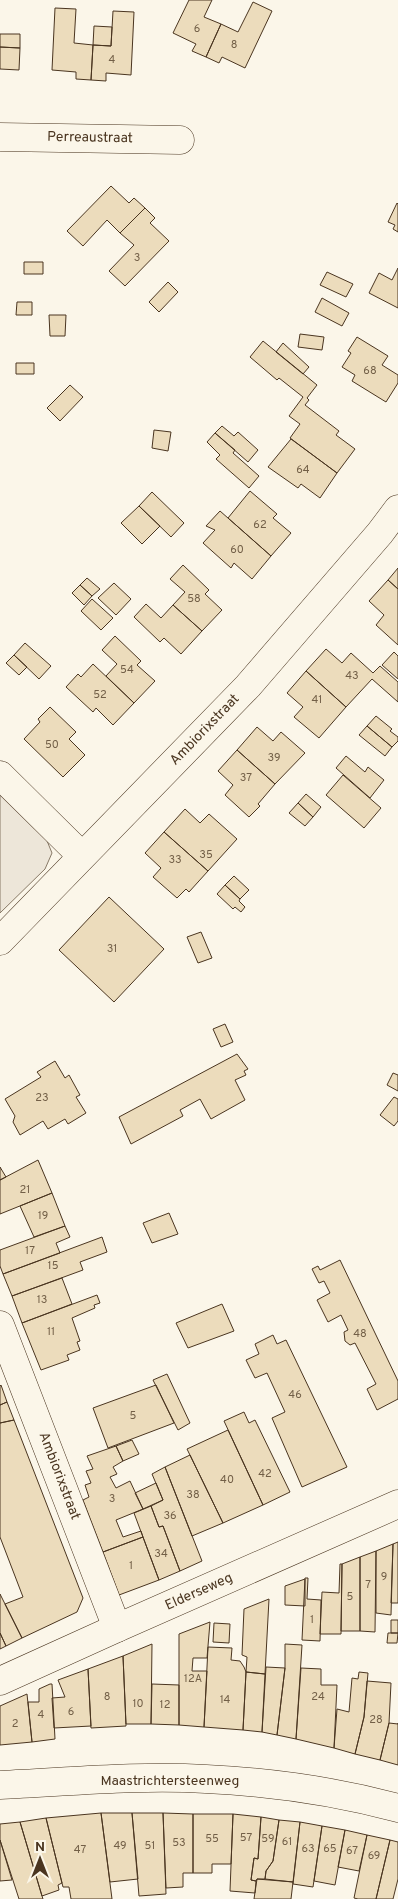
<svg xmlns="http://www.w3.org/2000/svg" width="398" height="1899" font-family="Overpass,sans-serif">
<rect width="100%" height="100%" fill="#fbf6e9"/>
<path fill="#ede6d9" stroke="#887966" d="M0,793L43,831L52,853L45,869L0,913Z"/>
<path fill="#ecdcbc" stroke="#4a3520" d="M189,0H212L204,17L221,24L206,57L192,51L196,44L173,33Z
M253,2L272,11L245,68L222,57L219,63L206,57L221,24L238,32Z
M55,8L76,9L74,43L93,45L91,80L76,79V72L52,70Z
M113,11L134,12L131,75L106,73V81L91,80L93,45L111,46Z
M94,26L112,27L111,46L93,45Z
M0,34H20V48L0,47Z
M0,47L20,48L19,70L0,69Z
M111,186L129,203L134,198L145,208L120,233L107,220L83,246L67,231Z
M397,203L398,204V232L393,229L395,225L388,222Z
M145,208L155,218L150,223L169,241L125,286L109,271L134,245L120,233Z
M24,262H43V274H24Z
M398,268V308L369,293L379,273L392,280Z
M327,272L353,284L346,297L320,285Z
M168,282L178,292L159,312L149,302Z
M322,298L349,313L342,326L315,312Z
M17,302H32V315H16Z
M49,315H66L65,336H50Z
M300,334L324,337L322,350L298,347Z
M357,337L388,356L382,365L398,375V383L386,402L352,381L355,375L342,367L351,353L348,351Z
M263,341L317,385L307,398L309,400L305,405L339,431L336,435L355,449L337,473L290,438L300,424L289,416L303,397L279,378L277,380L250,357Z
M283,343L309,367L303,374L276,352Z
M16,363H34V374H16Z
M70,385L83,397L60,421L47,408Z
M222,426L234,436L238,432L258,450L248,462L215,433Z
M154,430L171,432L168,451L152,448Z
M215,433L235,450L233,453L259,476L249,488L216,459L220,455L207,442Z
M291,439L337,473L320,498L301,484L298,488L268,467Z
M250,491L277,514L273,518L291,533L271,556L228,518Z
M152,492L184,523L171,537L139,506Z
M139,506L160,526L142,544L121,523Z
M220,511L271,556L252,579L234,563L231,568L203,543L215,530L206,526Z
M183,565L209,590L205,594L222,610L202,631L173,605L185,592L170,579Z
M398,568V589L388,580Z
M87,578L100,589L92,596L80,585Z
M388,580L398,589V645L376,625L384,615L369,601Z
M114,583L131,599L116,615L98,598Z
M80,585L92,596L84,605L72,593Z
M92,599L113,618L101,630L81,611Z
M146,604L161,618L173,605L202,631L181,654L164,638L160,642L134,617Z
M115,636L141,661L137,665L155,681L134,703L106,676L117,664L102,650Z
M25,643L51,666L39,679L14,655Z
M326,649L342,663L351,653L373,673L380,666L398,682V702L372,679L346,707L306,671Z
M394,652L398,656V679L382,665Z
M14,655L27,667L19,675L6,663Z
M93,664L134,703L113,725L96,708L93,712L66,687L78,674L81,677Z
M306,671L346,707L319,738L294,717L303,707L287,693Z
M50,707L76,732L69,739L85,755L63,777L24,739L40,722L38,719Z
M376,716L392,729L390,731L398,737V741L392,747L367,726Z
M367,726L392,747L385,756L359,735Z
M257,727L273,741L281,732L305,753L275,784L237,750Z
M237,750L275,784L258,804L260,806L249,817L225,795L233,785L218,771Z
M346,756L365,772L368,767L384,780L370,798L336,768Z
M343,775L381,808L364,828L326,795Z
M306,794L321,807L313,817L298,803Z
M298,803L313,817L305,826L289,813Z
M185,809L200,823L209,814L237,839L208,871L164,832Z
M164,832L208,871L189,892L186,889L177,898L153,877L161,868L145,853Z
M234,876L249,890L240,899L225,885Z
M225,885L240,899L239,901L245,907L241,912L235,907L233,909L217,894Z
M109,897L164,949L114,1002L59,950Z
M201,932L212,958L198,963L187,937Z
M225,1024L233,1042L221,1047L213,1029Z
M237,1054L248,1069L244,1071L246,1075L235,1080L245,1100L211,1119L200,1099L180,1110L183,1116L131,1144L119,1117Z
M55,1061L65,1078L69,1075L80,1095L76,1097L86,1113L68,1124L65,1119L48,1129L43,1121L20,1135L13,1122L15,1116L5,1099L41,1077L37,1072Z
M393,1073L398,1075V1091L387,1085Z
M394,1097L398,1099V1121L394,1126L380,1115Z
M38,1160L52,1193L0,1214V1180Z
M0,1167L6,1177L0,1180Z
M52,1193L65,1226L34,1237L20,1206Z
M169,1213L178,1234L152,1243L143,1223Z
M65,1226L70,1237L56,1243L60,1253L3,1274L0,1266V1250Z
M102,1237L107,1252L80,1262L83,1270L12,1296L3,1274Z
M340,1260L398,1381V1399L377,1410L367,1389L376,1384L355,1343L350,1345L345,1341L344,1332L348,1330L341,1315L328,1322L317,1300L330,1293L324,1281L319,1283L312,1269L318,1266L320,1270Z
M62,1278L72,1304L22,1323L12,1296Z
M97,1295L100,1303L94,1305L95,1308L72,1318L80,1341L77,1342L80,1350L67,1355L69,1360L41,1370L22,1323Z
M222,1304L234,1331L188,1348L176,1323Z
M273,1335L277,1344L286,1340L347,1467L302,1487L272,1418L285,1412L267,1373L255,1378L246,1360L259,1354L255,1344Z
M167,1374L190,1423L178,1430L153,1380Z
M1,1385L7,1402L0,1405V1386Z
M156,1385L174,1423L108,1448L93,1408Z
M7,1402L14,1420L0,1423V1405Z
M244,1412L249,1423L255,1420L290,1492L263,1505L224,1421Z
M14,1420L83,1598L77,1612L22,1638L5,1604L23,1597L0,1537V1423Z
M228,1430L263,1505L223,1523L187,1449Z
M132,1440L139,1454L123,1461L116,1446Z
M116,1446L123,1461L113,1467L117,1474L110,1477L116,1488L130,1481L143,1509L116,1520L123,1537L141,1531L143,1537L103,1552L83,1500L89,1497L85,1485L91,1483L86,1471L93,1469L87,1456Z
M190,1455L223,1523L192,1536L165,1467Z
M165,1467L202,1561L180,1571L163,1526L159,1527L151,1506L163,1500L152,1474Z
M156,1483L163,1500L143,1509L135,1493Z
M151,1506L159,1527L163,1526L180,1571L159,1580L134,1513Z
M143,1537L159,1580L119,1595L103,1552Z
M398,1542V1603H391L393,1544Z
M393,1544L391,1615L376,1613V1551Z
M376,1551L375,1632L360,1631V1557Z
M360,1557V1631H341L342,1564Z
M340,1564H342L341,1634H320L322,1592L339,1593Z
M308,1578L307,1599L321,1600L320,1641L302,1640L305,1578Z
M305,1579V1606L285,1605V1586Z
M0,1594L22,1638L6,1646L0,1633Z
M269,1599L265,1674L246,1672L247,1657L242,1655L244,1609Z
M391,1620H398V1633H391Z
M210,1622L207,1658H193L192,1671H207L204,1727L179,1725V1634Z
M214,1623L230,1624L229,1643L213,1642Z
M0,1633L6,1646L0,1649Z
M388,1633H398L397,1643H387Z
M152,1644L151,1724H126L123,1656Z
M285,1644L302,1645L296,1739L277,1735L285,1668Z
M208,1647L232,1648L231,1660L240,1661L244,1667L246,1672L243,1730L204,1727Z
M123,1656L126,1726L91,1728L88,1669Z
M266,1667L285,1668L277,1735L262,1732Z
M301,1668L321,1669V1685H337L334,1748L296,1739Z
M88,1669L91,1726L54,1728L52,1698L65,1697L58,1680Z
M246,1672L265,1674L262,1732L243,1730Z
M359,1672L368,1673L364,1717L355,1754L334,1748L337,1709L349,1712L352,1678L358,1679Z
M367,1681L391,1683L389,1723L380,1760L355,1754L364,1717Z
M50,1684H52L55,1739L32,1742L28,1702H39V1689Z
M152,1684L179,1685V1725L151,1724Z
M27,1694L32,1742L0,1745V1706Z
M389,1723L398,1724V1723V1765L380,1760Z
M101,1813L112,1899H71L69,1887H63L62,1883L46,1818Z
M101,1813H132L138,1879L110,1882Z
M132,1813H163L166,1894L139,1896Z
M163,1813L193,1814V1873H183V1887L166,1888Z
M193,1814H233L231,1864H212V1873H193Z
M233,1814L261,1817L258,1859L254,1858L251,1880L256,1881L255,1893L230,1891Z
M261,1817L279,1820L273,1861L266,1871L265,1879H257L256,1881L251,1880L254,1858L258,1859Z
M46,1818L62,1883L58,1885L59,1890L42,1896L20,1822Z
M279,1820L300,1822L293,1882L265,1879L266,1871L273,1861Z
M20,1822L42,1896L43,1899H19L0,1840V1824Z
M300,1822L322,1826L313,1887L293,1884Z
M322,1826L345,1830L335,1885L314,1881Z
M345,1830L367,1835L359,1871L338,1867Z
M367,1835L390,1840L376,1899H358L354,1898Z
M0,1840L12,1880L0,1881Z
M390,1840L398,1842V1879L393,1899H376Z
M257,1879L293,1882L291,1899H254Z"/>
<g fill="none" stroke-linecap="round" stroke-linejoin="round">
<g stroke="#4a3520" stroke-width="29">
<path id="minor" d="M0,137L180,140
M0,775L82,856
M0,941L248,686L380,533L398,509
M0,1325L117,1628"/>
</g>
<g stroke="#4a3520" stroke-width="29">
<path id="secondary" d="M0,1681L117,1628L398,1504"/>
</g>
<g stroke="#4a3520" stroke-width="29">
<path id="primary" d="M0,1785C68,1782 138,1775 206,1779C271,1782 335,1791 398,1808"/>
</g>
<use href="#minor" stroke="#fbf6e9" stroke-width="28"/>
<use href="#secondary" stroke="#fbf6e9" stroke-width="28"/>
<use href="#primary" stroke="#fbf6e9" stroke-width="28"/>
</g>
<g text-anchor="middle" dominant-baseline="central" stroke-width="4" stroke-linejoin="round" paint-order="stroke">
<g font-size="11" fill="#725f47">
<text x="197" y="29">6</text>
<text x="234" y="45">8</text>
<text x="112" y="60">4</text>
<text x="137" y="258">3</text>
<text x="370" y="371">68</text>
<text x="303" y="470">64</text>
<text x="260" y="525">62</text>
<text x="237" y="550">60</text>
<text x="194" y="599">58</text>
<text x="127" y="670">54</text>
<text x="352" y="676">43</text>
<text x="100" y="695">52</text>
<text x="317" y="700">41</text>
<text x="52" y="745">50</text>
<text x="274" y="758">39</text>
<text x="246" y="778">37</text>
<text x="206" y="855">35</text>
<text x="175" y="860">33</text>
<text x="112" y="949">31</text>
<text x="42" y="1098">23</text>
<text x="25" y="1190">21</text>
<text x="43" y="1216">19</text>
<text x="30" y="1251">17</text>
<text x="53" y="1266">15</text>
<text x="42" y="1300">13</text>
<text x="51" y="1332">11</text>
<text x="360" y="1334">48</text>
<text x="295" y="1395">46</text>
<text x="133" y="1416">5</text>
<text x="265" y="1474">42</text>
<text x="227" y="1480">40</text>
<text x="193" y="1495">38</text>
<text x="112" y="1499">3</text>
<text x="170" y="1516">36</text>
<text x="161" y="1554">34</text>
<text x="131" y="1566">1</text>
<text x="384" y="1577">9</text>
<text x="368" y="1585">7</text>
<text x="350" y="1597">5</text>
<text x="312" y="1620">1</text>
<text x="193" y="1679">12A</text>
<text x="107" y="1697">8</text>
<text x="318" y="1697">24</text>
<text x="225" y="1700">14</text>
<text x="138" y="1704">10</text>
<text x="165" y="1705">12</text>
<text x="71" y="1712">6</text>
<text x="41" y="1715">4</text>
<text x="376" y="1720">28</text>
<text x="15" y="1724">2</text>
<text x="246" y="1838">57</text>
<text x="212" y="1839">55</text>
<text x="268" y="1839">59</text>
<text x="287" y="1842">61</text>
<text x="179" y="1843">53</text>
<text x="120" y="1846">49</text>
<text x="150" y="1846">51</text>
<text x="308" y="1849">63</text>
<text x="330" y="1849">65</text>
<text x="80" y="1850">47</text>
<text x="352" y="1851">67</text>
<text x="374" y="1856">69</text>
</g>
<g font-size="14" fill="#4a3520" stroke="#fbf6e9">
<text transform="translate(90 138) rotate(1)">Perreaustraat</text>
<text transform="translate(205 730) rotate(-46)">Ambiorixstraat</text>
<text transform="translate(59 1476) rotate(69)">Ambiorixstraat</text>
<text transform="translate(199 1592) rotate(-24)">Elderseweg</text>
<text x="170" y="1781">Maastrichtersteenweg</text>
</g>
</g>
<g transform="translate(40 1859)" stroke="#fbf6e9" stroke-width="4" paint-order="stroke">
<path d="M0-4L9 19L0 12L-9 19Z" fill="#4a3520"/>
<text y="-8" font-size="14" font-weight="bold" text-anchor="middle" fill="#4a3520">N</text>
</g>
</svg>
